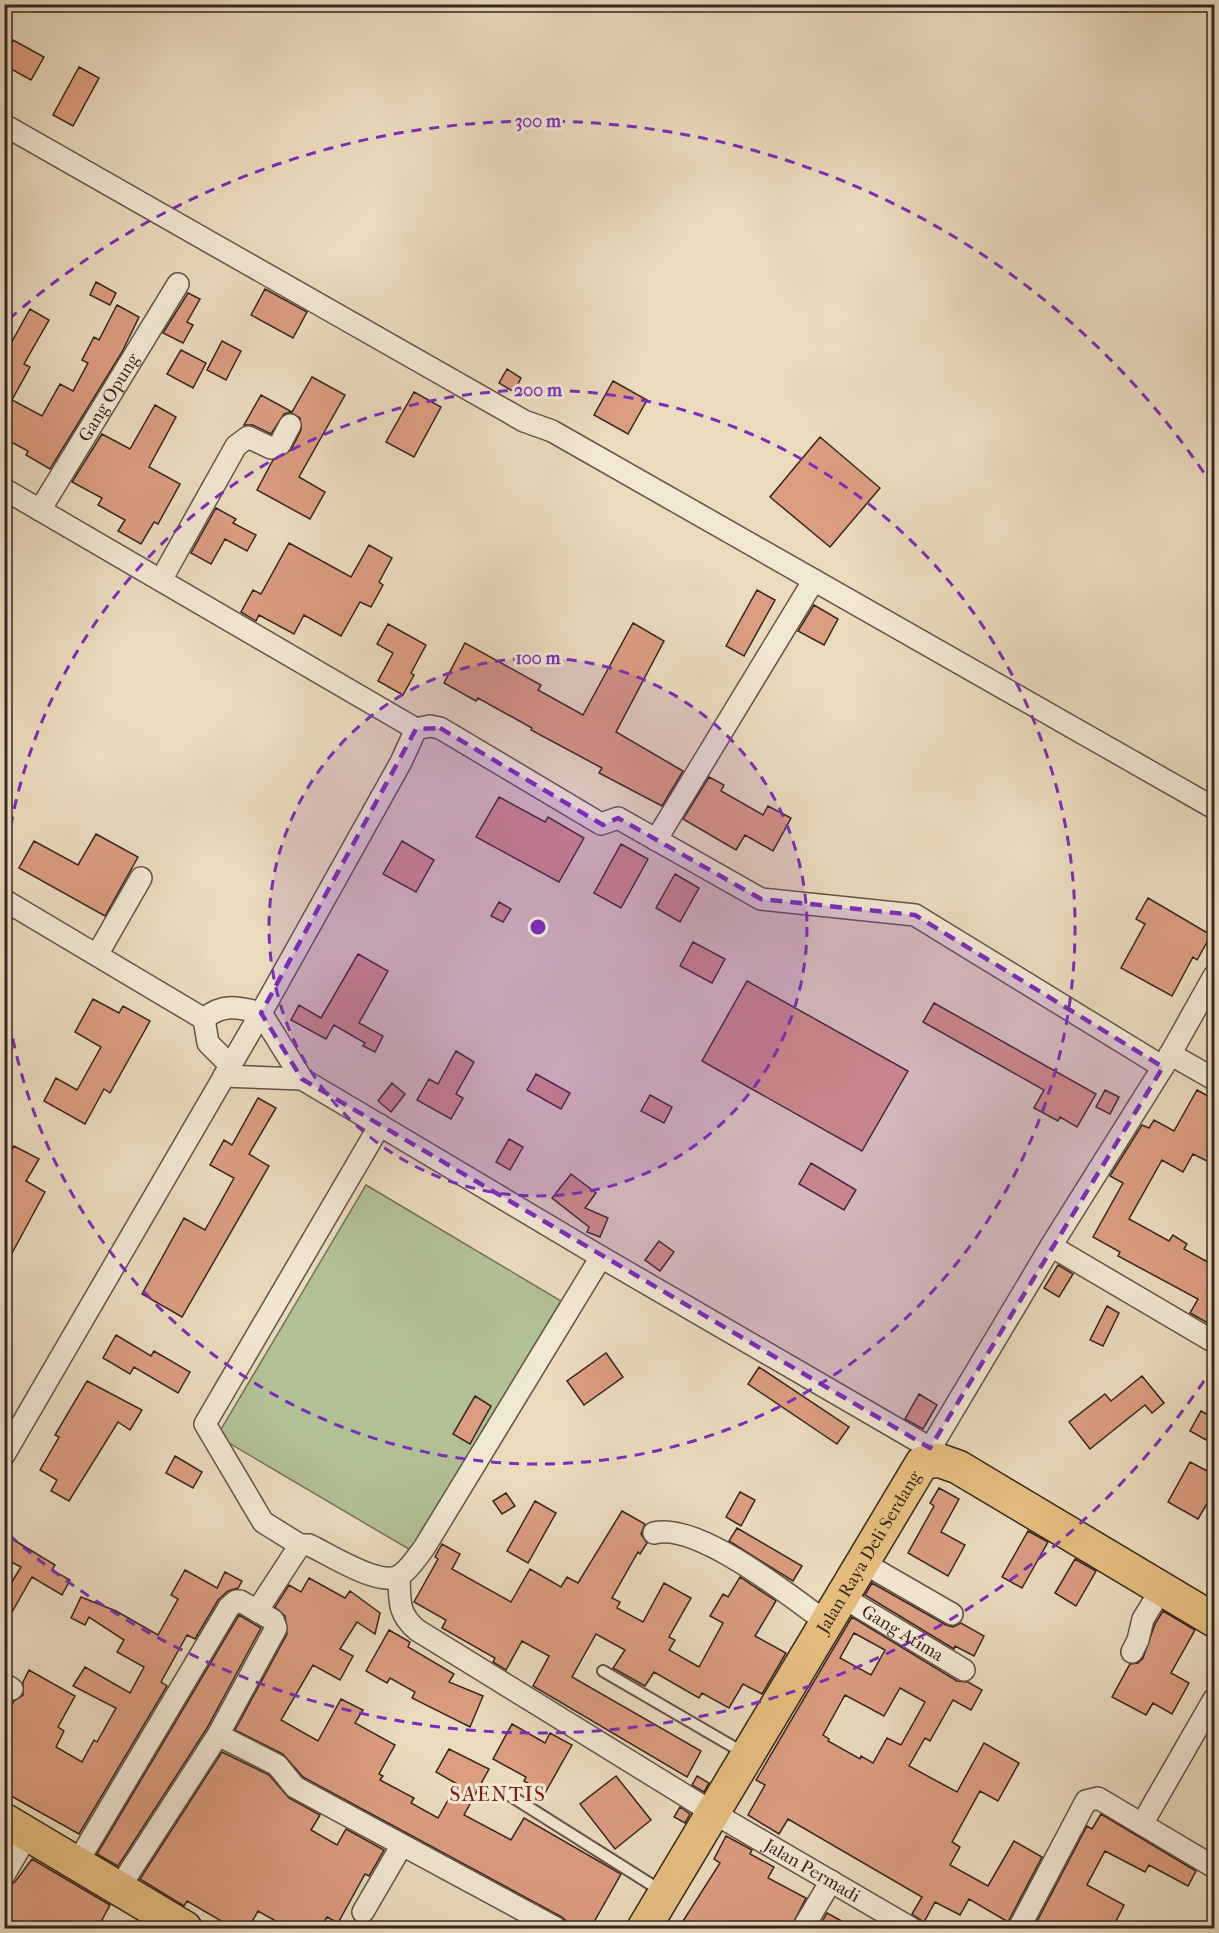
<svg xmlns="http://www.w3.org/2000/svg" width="1219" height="1933" font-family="'IM FELL French Canon',serif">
<rect width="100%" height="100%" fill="#eadbbd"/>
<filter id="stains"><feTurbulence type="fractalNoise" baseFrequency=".00333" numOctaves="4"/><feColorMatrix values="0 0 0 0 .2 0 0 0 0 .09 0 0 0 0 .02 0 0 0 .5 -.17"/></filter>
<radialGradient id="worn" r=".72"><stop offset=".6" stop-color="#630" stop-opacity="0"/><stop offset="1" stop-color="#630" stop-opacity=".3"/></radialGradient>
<path fill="#b2c194" stroke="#74745a" stroke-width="1.5" d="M366,1185L561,1301L412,1551L217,1436Z"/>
<path fill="#dc9c80" stroke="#362720" stroke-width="1.5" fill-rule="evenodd" d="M13,40L44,57L31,80L4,65V55Z
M79,67L99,78L73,126L53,115Z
M96,282L116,293L110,305L90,295Z
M265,289L307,312L293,338L251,315Z
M188,293L200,299L187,322L193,325L183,343L163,333Z
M117,305L139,317L122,352L50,469L26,455L28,451L4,438V356L30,309L49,320L24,364L30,367L12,400L42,416L60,384L73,391L88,363L82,360L94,337L99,340Z
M222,341L241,351L226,380L207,370Z
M181,350L206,363L193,388L167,374Z
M507,369L521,378L514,392L499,383Z
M312,377L345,395L299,477L325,492L310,519L257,490L273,460L291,450L301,430L300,418L290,412L284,414L271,434L253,425H244L261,395L292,412Z
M613,381L647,400L628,434L594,415Z
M414,392L441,407L414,457L386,442Z
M155,405L176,417L149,467L180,484L158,524L154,522L141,544L118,531L125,520L98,505L102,498L72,482L102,434L130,449Z
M820,437L880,488L830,547L770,497Z
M216,508L236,519L233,523L256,535L247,551L225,539L211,564L191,553Z
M289,543L351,577L369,545L392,558L379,582L383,585L371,607L360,602L341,636L304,615L294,634L259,615L256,621L241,612L253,590L261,594Z
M757,590L775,600L744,656L726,646Z
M814,605L838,619L824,645L798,631Z
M633,623L664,641L616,732L683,771L662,806L599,773L602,768L531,730L532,728L478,698L476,701L444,683L465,643L541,685L538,690L583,715Z
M388,624L426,645L411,673L414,675L403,695L378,681L393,653L377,644Z
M709,777L724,785L721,791L763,815L768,806L791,818L773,851L745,835L736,850L683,819Z
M499,797L545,822L548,817L584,838L559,882L476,837Z
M96,834L138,857L105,916L19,868L34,841L78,865Z
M402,841L434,860L416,892L383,874Z
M621,844L648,859L621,908L594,893Z
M675,874L699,888L680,922L656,908Z
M1148,898L1211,935L1197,960L1193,957L1172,996L1121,968L1145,924L1136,919Z
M499,902L511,909L503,922L491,916Z
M693,942L725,959L712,983L680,966Z
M358,954L388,971L359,1023L383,1036L375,1052L363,1046L365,1043L334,1025L326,1039L291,1020L299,1005L321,1018Z
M747,981L908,1071L862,1151L702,1061Z
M93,999L119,1013L123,1006L150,1021L110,1093L104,1089L85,1124L44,1101L56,1078L77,1090L101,1047L75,1032Z
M934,1003L1096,1094L1077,1127L1060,1117L1058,1121L1034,1108L1044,1090L923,1022Z
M456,1051L474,1062L456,1094L463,1098L451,1119L417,1100L429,1079L438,1084Z
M536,1074L570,1093L561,1109L527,1090Z
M392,1083L405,1094L391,1112L378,1101Z
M1105,1090L1119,1097L1110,1114L1096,1107Z
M1197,1090L1215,1100V1165L1193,1154L1183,1172L1162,1160L1129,1219L1169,1241L1173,1235L1187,1244L1184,1249L1215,1266V1327L1190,1313L1198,1299L1118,1256L1120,1252L1093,1237L1123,1183L1110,1176L1142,1125L1149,1128L1154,1120L1174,1131Z
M650,1095L672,1107L664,1123L641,1111Z
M258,1098L276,1108L249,1154L269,1166L182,1317L142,1294L184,1218L205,1230L234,1178L210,1165L224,1140L232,1145Z
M509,1139L523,1147L510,1170L496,1162Z
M14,1146L39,1159L26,1181L45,1192L4,1268V1163Z
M811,1163L856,1190L844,1210L799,1184Z
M571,1174L596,1193L585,1208L608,1218L600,1237L587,1232L589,1227L552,1198Z
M659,1241L674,1252L660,1271L645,1260Z
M1058,1265L1073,1274L1059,1297L1044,1288Z
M1107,1306L1119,1313L1103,1346L1090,1340Z
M116,1335L151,1356L154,1351L190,1372L178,1393L134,1367L130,1374L103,1358Z
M606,1353L623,1377L584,1405L567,1381Z
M759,1367L849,1427L837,1444L748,1384Z
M1142,1376L1164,1403L1152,1413L1145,1405L1090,1449L1069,1422L1105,1394L1111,1401Z
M87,1381L142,1410L130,1430L118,1422L69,1501L51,1491L57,1480L40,1470L59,1437L55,1435Z
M919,1394L937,1405L923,1429L905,1419Z
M475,1396L491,1406L470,1444L453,1434Z
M1201,1411L1215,1419V1425L1206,1440L1190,1431Z
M175,1456L202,1472L193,1488L166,1473Z
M1190,1462L1215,1475V1490L1198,1519L1168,1502Z
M939,1488L959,1499L941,1532L965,1545L948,1576L908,1553L934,1506L930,1503Z
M740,1492L755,1500L741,1526L726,1517Z
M506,1493L515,1506L502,1514L493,1501Z
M535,1501L556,1513L528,1563L507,1551Z
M622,1511L645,1524L641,1534L647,1543L640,1554L638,1552L612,1598L620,1602L617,1608L643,1622L664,1583L691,1598L669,1637L675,1640L669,1650L699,1667L723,1623L710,1616L723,1594L728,1597L740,1577L776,1601L755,1636L786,1653L762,1694L743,1684L729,1708L702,1693L699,1698L654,1672L645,1686L613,1668L625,1650L596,1634L572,1677L701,1751L687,1777L533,1686L549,1656L522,1641L506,1670L493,1662L495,1658L442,1628L446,1620L414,1602L438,1559L435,1557L442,1544L460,1554L452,1569L511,1602L530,1569L561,1587L567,1577L578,1583Z
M737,1528L802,1566L793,1581L729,1541Z
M1028,1531L1048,1542L1022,1588L1002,1577Z
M4,1534L55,1565L52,1570L70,1580L62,1595L32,1577L4,1626V1595L21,1567L4,1558Z
M1075,1559L1096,1571L1076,1606L1055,1593Z
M185,1570L217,1588L225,1572L242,1581L238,1588L228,1591L218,1600L195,1639L187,1635L161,1682L167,1686L79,1834L4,1792V1718L14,1701L23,1695V1682L29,1670L75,1696L58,1727L64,1731L56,1747L82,1762L94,1740L97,1742L116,1708L73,1686L85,1667L130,1693L144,1667L117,1652L124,1640L89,1617L85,1625L71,1618L81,1597L116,1611L158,1635L178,1599L171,1595Z
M309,1578L345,1598L350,1591L380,1613L375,1634L357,1622L340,1649L353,1656L340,1680L313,1665L281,1720L318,1741L341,1699L363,1710L355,1723L395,1745L379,1774L383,1776L380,1780L414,1798L411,1803L438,1818L457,1784L436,1772L449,1749L489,1769L464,1815L511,1840L524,1818L621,1874L590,1929H575L562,1917L303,1777L283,1754L235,1730L287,1634L285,1616L275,1607L289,1585L301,1592Z
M872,1583L946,1625L953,1627L961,1623L984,1636L974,1656L955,1646L954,1649L865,1595Z
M1163,1611L1195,1630L1171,1673L1189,1683L1172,1714L1153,1703L1146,1715L1112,1697L1130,1664L1138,1663L1143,1658L1155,1624Z
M239,1615L261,1628L207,1728L118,1866L97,1854Z
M852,1617L957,1681L968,1682L982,1690L971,1710L953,1700L930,1741L925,1738L909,1766L957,1792L984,1743L1019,1763L998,1801L980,1791L952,1842L960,1847L950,1865L988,1886L1014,1841L1042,1857L1008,1922L969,1899L960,1915L935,1902L924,1922L912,1914L922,1897L788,1819L779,1834L748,1815L765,1785L756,1780ZM854,1633L885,1650L871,1675L840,1658ZM900,1688L925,1702L901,1745L887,1738L873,1763L861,1756L860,1759L828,1741L829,1739L823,1735L845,1695L884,1716Z
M389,1630L410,1642L408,1647L454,1674L449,1682L483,1696L470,1727L412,1698L415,1692L390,1678L387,1683L366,1671Z
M512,1724L545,1743L550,1733L572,1745L545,1793L524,1781L526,1777L493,1759Z
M222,1752L269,1775L289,1798L320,1815L311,1830L337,1845L346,1829L384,1850L369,1876L365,1874L338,1923L327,1917L320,1929H290L258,1911L248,1929H235L187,1901L184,1906L140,1879Z
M616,1776L651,1820L615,1849L580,1804Z
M697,1776L709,1783L704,1792L692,1785Z
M680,1807L690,1814L685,1823L674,1817Z
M1101,1814L1196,1871L1188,1886L1149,1865L1145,1872L1105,1851L1087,1885L1124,1905L1112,1929H1033L1087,1826L1092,1829Z
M726,1836L752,1850L750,1854L774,1867L768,1878L806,1898L790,1929H678L720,1863L714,1859Z
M32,1859L110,1905L97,1929H27L4,1916V1888L15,1882Z
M827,1913L856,1929H818Z"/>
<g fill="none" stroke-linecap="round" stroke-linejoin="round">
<g stroke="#635447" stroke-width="14">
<path id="lane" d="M603,1671L744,1753
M506,1793L663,1892"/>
</g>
<g stroke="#635447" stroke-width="24">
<g id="street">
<path d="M4,125L524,421L552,431L1214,808"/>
<path d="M4,489L416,729L401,762L261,1013L4,1455"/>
<path id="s1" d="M40,510L178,284"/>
<path d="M161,580L236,446L248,437L271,448L280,444L290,425"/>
<path d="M416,729L430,726L440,728L601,824L618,818L761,899L915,915L1163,1067"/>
<path d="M656,840L814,580"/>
<path d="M4,900L204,1019"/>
<path d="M97,955L141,878"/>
<path d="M204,1019C222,1003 239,1007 261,1013L302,1079L601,1257L930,1448"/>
<path d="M204,1019L208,1043L230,1065"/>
<path d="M1170,1054L1214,1079"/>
<path d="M224,1076L302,1079"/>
<path d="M1051,1246L1214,1342"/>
<path d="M924,1459L1051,1246L1163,1067L1214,976"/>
<path d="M654,1533C698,1522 790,1596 826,1622"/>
<path d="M300,1545L263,1522L205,1424L380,1125"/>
<path d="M862,1562L952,1614"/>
<path id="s2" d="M399,1576C400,1600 397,1613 417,1630L712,1812L911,1928"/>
<path id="s3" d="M841,1596L964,1670"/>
<path d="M257,1611L300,1545H309C329,1554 379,1587 399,1576C409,1570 417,1557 424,1548L601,1257"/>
<path d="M1132,1652L1138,1640L1143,1619L1162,1588"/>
<path d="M4,1684L12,1689"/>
<path d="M218,1735L277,1765L295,1787L556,1928"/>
<path d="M1142,1824L1214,1699"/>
<path d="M77,1863L229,1607L236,1601H240L273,1620L276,1628L218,1735L119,1888"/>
<path d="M4,1875L28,1834"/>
<path d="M363,1912L402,1845"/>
<path d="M803,1928L831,1881"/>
<path d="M1019,1928L1086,1801L1098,1798L1214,1867"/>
</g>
</g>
<g stroke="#362720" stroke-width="36">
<g id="primary">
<path d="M4,1820L185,1928"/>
<path id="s4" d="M644,1928L922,1463L938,1460L958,1467L1214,1620"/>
</g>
</g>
<use href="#lane" stroke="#f1e8d4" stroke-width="10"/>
<use href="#street" stroke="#f1e8d4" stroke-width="21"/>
<use href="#primary" stroke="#e5be7e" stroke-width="33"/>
</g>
<path fill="#7b2cbf" fill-opacity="0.2" stroke="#7b2cbf" stroke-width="4.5" stroke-dasharray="12 8" stroke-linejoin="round" d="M440,728L603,825L618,818L761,899L915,915L1163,1067L930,1448L302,1079L261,1013L416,729Z"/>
<circle cx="538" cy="927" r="269" fill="#7b2cbf" fill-opacity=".12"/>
<g fill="none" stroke="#7b2cbf" stroke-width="3" stroke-dasharray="10 8">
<circle cx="538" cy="927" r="269"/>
<path d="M5 862A537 537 0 1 1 5 992"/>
<path d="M1214 1366A806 806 0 0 1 9 1535M9 319A806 806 0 0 1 1214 488"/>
</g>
<g text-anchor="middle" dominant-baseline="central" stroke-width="6" stroke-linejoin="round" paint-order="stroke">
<g font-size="18" fill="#362720" stroke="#f1e8d4">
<text stroke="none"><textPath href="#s1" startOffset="132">Gang Opung</textPath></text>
<text stroke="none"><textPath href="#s4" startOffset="438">Jalan Raya Deli Serdang</textPath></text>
<text stroke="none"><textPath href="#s3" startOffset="72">Gang Atima</textPath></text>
<text stroke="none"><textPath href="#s2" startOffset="522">Jalan Permadi</textPath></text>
</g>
<g font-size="21" letter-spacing="1.5" fill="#7a1f14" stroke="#f1e8d4">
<text x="498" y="1794">SAENTIS</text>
</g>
</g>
<circle cx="538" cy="927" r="9" fill="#7b2cbf" stroke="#f1e8d4" stroke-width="3"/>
<g font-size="18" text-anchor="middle" font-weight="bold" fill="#7b2cbf" stroke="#f1e8d4" stroke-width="6" stroke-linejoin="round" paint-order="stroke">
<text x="538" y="127">300 m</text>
<text x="538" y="396">200 m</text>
<text x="538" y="664">100 m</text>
</g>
<rect width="1219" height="1933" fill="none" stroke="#eadbbd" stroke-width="24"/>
<rect x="6" y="6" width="1207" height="1921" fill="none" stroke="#362720" stroke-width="3"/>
<rect x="12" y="12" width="1195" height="1909" fill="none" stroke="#362720" stroke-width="1.5"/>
<rect width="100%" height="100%" filter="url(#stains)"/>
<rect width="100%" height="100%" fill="url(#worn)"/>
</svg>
